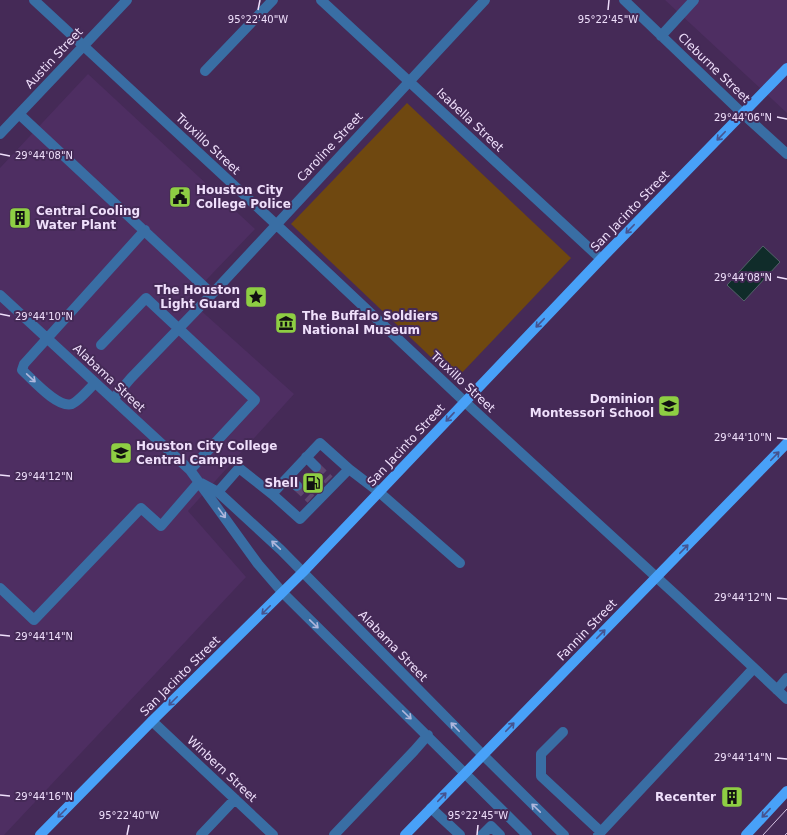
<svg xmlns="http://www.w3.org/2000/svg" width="787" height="835" font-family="'DejaVu Sans',sans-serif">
<rect width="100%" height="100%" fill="#452a57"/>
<path fill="#4e2e62" d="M665,0H787V113Z
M88,74L255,229L188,299L294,394L188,511L246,577L4,835H0V168Z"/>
<path fill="#6f4810" d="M407,103L571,258L455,380L291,224Z"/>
<path fill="#102c2a" stroke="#536269" d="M763,246L780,262L744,301L727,285Z"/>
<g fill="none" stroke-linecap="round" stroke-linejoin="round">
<path stroke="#5e4570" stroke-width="10" stroke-dasharray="10 5" stroke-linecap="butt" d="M316,467L329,480
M297,486L311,499"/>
<path stroke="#396ea4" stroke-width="10" d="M34,0L294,241L465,402L677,596L787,699
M321,0L601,259
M624,0L743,114L787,154
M661,36L694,0
M205,71L273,0
M19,114L212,294
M0,134L127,0
M0,295L190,470L258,564L283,593L527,835
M101,345L146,298L255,400L190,470
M95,383C90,388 79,401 72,404C58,409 32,379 22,370L24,364L145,230
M113,399L131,378L212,294L485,0
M306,457L316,467
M287,478L297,486
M201,483L218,492L281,550L483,755L564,835
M218,492L239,468L272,494L320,443L349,469L379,492L460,563
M272,494L300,519L349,469
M0,588L34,620L141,508L161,526L199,482
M777,690L787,678
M152,721L273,835
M563,732L541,754V776L601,832
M431,808L460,835
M201,835L235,799
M334,835L414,751L428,735
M482,835L491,826L500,835
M598,835L754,668"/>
<path stroke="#48a1f8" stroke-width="10" d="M40,835L152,721L303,572L601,259L787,68
M405,835L787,443
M746,835L787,791"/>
<path stroke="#d3c1e0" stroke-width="1" d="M763,835L787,809
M785,835L787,833"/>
</g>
<defs><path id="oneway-shaft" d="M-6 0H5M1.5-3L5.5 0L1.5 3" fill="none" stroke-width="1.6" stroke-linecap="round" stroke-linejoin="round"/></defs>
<g stroke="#46548f">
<use href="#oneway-shaft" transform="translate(721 136) rotate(134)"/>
<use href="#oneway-shaft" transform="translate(630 229) rotate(134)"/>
<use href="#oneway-shaft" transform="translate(540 323) rotate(134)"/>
<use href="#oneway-shaft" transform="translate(450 417) rotate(133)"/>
<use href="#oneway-shaft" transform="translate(775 456) rotate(-46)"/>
<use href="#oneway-shaft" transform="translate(684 549) rotate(-46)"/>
<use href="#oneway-shaft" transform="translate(266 610) rotate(135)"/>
<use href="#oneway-shaft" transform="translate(601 634) rotate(-46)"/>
<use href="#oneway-shaft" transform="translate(173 701) rotate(135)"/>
<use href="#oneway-shaft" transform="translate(510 727) rotate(-46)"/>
<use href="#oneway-shaft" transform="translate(442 797) rotate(-46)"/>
<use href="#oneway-shaft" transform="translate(62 813) rotate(135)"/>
<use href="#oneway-shaft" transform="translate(766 813) rotate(133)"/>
</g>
<g stroke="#afb7dd">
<use href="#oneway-shaft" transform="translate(31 378) rotate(43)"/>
<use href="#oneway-shaft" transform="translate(222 513) rotate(54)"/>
<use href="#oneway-shaft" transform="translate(276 545) rotate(-137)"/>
<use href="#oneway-shaft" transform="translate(314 624) rotate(44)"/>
<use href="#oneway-shaft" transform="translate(407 715) rotate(44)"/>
<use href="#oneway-shaft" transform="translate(455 727) rotate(-134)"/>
<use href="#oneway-shaft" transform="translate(536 808) rotate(-136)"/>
</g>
<path fill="none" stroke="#efdffb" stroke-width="1.5" d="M258,10L260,0M608,10L609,0M777,117L787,119M0,154L10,156M777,277L787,279M0,314L10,316M777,438L787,439M0,475L10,476M777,598L787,599M0,635L10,636M777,758L787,759M0,795L10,796M127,835L129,825M477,835L478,825"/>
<defs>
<g id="civic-square" transform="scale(1.15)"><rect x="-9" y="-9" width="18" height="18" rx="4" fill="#8ece43" stroke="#452a57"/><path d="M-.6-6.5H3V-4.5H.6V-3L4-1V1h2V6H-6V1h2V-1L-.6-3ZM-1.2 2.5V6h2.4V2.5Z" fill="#111"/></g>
<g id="building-square" transform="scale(1.15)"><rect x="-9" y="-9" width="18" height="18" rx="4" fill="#8ece43" stroke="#452a57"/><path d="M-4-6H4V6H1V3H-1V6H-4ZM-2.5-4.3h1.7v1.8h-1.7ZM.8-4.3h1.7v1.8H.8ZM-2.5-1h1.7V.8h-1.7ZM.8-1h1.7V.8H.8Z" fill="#111"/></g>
<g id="sight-square" transform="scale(1.15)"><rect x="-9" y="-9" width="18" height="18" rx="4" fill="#8ece43" stroke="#452a57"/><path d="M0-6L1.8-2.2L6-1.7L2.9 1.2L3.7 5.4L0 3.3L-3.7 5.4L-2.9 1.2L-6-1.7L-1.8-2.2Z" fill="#111"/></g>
<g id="museum-square" transform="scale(1.15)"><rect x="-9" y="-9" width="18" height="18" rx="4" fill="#8ece43" stroke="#452a57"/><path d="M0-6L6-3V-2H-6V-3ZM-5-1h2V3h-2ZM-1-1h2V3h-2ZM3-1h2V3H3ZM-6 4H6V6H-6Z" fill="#111"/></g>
<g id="school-square" transform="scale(1.15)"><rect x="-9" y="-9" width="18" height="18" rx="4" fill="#8ece43" stroke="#452a57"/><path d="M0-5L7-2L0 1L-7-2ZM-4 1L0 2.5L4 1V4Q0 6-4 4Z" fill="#111"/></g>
<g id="fuel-square" transform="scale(1.15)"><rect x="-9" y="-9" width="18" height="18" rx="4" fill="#8ece43" stroke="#452a57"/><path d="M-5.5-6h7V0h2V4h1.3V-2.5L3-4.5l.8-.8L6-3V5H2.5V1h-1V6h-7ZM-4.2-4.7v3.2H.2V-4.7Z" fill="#111"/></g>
</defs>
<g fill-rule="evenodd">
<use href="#civic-square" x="180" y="197"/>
<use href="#building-square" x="20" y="218"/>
<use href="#sight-square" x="256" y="297"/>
<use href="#museum-square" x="286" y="323"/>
<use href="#school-square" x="669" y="406"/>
<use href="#school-square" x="121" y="453"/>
<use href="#fuel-square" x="313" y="483"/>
<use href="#building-square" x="732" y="797"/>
</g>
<g text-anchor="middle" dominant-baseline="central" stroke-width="4" stroke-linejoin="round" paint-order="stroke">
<g font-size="12" fill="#efdffb" stroke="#452a57">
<text transform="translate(54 58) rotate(-47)">Austin Street</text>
<text transform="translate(714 68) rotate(44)">Cleburne Street</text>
<text transform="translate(470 120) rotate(43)">Isabella Street</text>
<text transform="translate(208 144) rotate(43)">Truxillo Street</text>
<text transform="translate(330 147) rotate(-47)">Caroline Street</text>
<text transform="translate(630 211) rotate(-46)">San Jacinto Street</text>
<text transform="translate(109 378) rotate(43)">Alabama Street</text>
<text transform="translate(463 382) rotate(43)">Truxillo Street</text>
<text transform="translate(406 445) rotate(-47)">San Jacinto Street</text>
<text transform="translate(587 630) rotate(-46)">Fannin Street</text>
<text transform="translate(393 646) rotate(46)">Alabama Street</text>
<text transform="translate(180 676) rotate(-45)">San Jacinto Street</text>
<text transform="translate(222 769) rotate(43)">Winbern Street</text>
</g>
<g font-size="12" font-weight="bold" fill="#efdffb" stroke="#452a57" text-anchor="start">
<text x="196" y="190">Houston City<tspan x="196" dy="14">College Police</tspan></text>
<text x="36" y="211">Central Cooling<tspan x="36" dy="14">Water Plant</tspan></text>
<text x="240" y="290" text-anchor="end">The Houston<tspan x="240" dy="14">Light Guard</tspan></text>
<text x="302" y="316">The Buffalo Soldiers<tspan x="302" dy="14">National Museum</tspan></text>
<text x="654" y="399" text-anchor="end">Dominion<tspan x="654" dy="14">Montessori School</tspan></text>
<text x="136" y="446">Houston City College<tspan x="136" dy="14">Central Campus</tspan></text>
<text x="298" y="483" text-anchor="end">Shell</text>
<text x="716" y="797" text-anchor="end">Recenter</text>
</g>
</g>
<g font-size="10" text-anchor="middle" fill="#efdffb" stroke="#452a57" stroke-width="4" stroke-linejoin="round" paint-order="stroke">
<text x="258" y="23">95°22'40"W</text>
<text x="608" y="23">95°22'45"W</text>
<text x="743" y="121">29°44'06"N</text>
<text x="44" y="159">29°44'08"N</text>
<text x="743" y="281">29°44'08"N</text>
<text x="44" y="320">29°44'10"N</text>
<text x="743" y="441">29°44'10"N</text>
<text x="44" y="480">29°44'12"N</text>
<text x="743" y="601">29°44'12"N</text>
<text x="44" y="640">29°44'14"N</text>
<text x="743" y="761">29°44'14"N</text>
<text x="44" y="800">29°44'16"N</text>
<text x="129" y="819">95°22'40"W</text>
<text x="478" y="819">95°22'45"W</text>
</g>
</svg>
